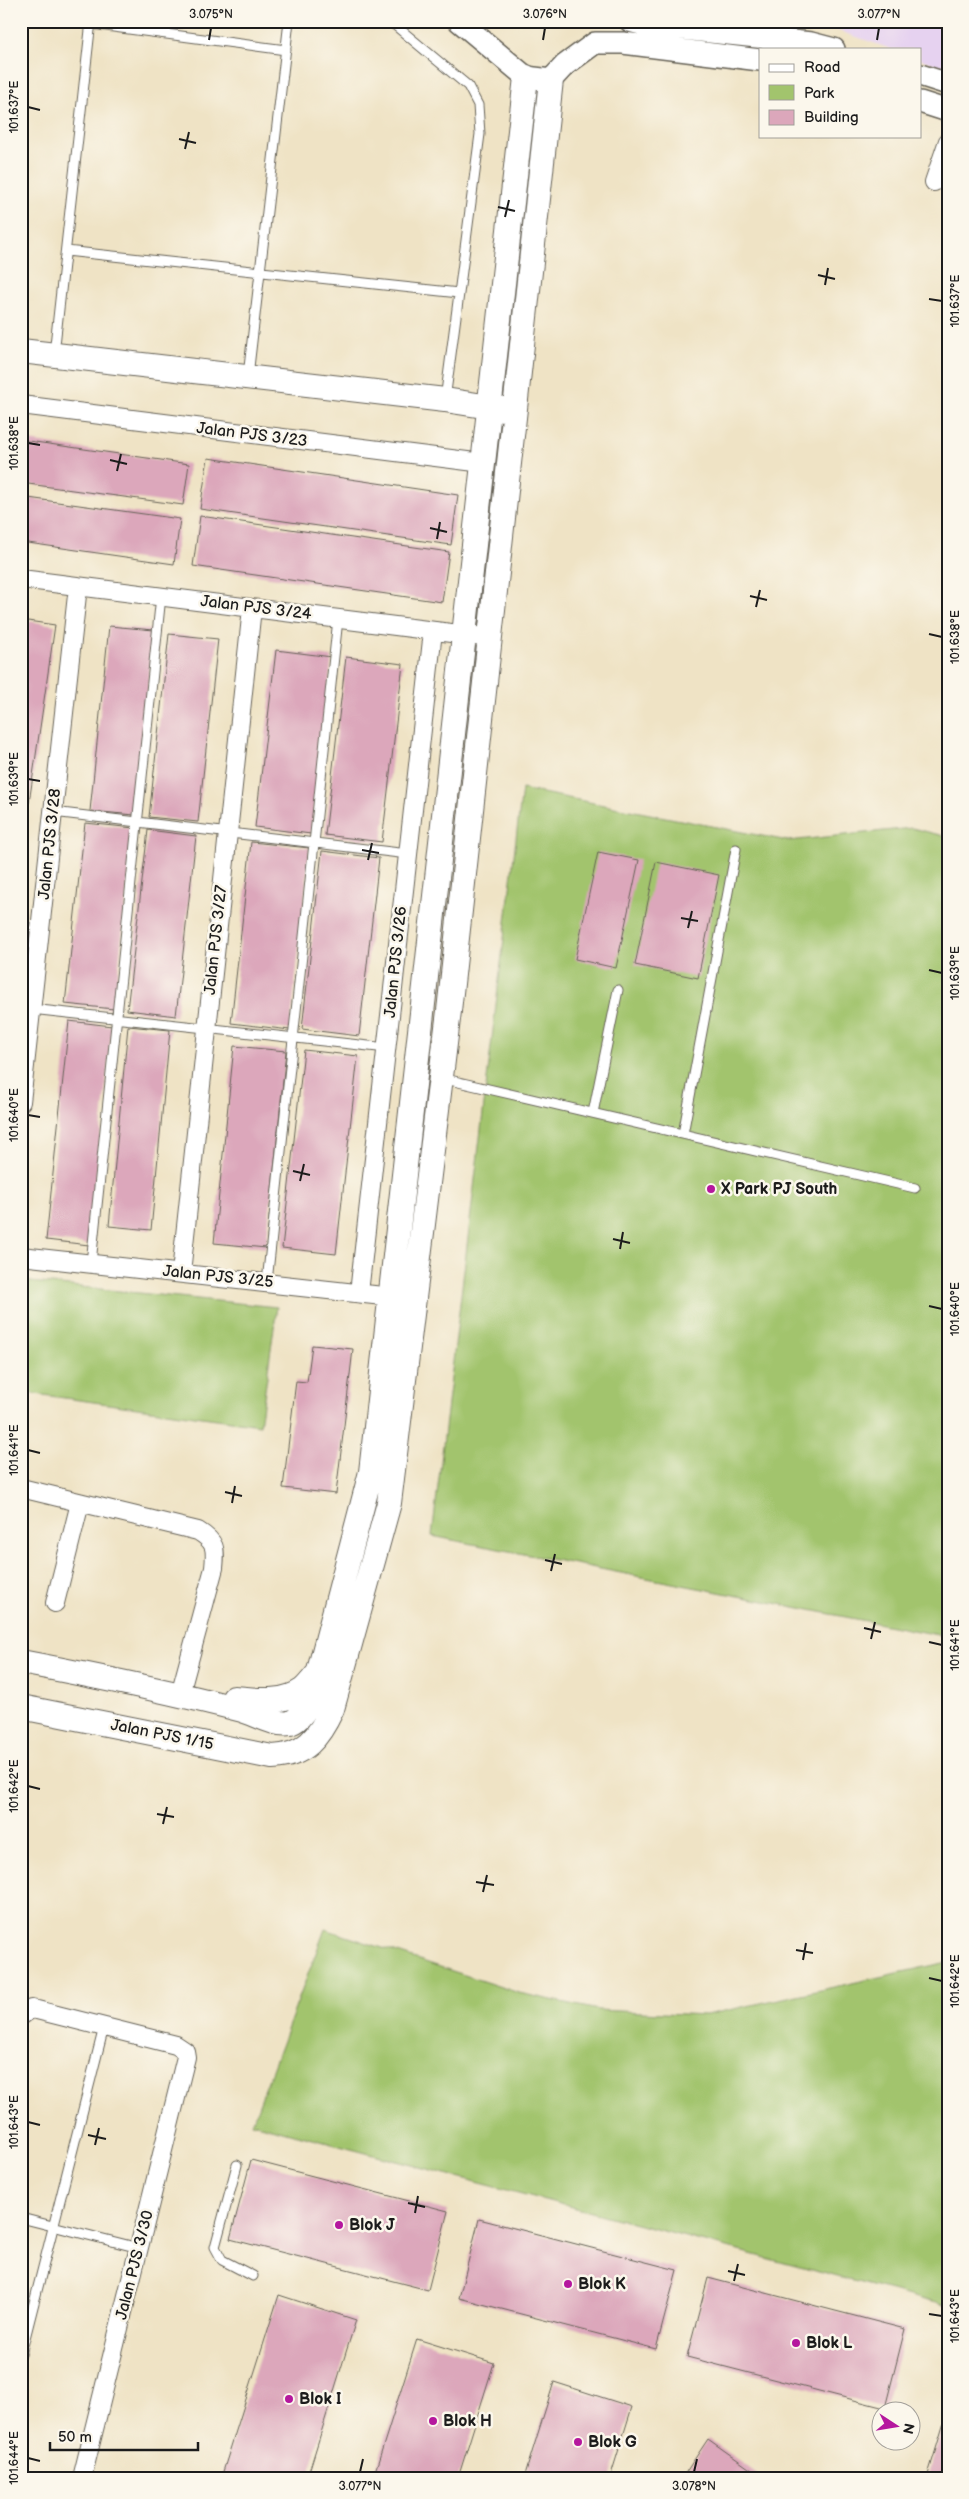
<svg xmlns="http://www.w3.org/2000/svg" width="969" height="2499" font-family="'Balsamiq Sans',sans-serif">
<rect width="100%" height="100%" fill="#fbf7ec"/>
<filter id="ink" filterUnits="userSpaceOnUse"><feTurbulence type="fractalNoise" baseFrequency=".02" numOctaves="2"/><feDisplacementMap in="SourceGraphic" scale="10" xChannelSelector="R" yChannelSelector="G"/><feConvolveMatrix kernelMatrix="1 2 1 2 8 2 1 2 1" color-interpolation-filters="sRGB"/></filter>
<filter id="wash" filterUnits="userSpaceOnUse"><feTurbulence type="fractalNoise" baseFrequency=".0096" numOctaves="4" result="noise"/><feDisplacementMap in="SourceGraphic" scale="20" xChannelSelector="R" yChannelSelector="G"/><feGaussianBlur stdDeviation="1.12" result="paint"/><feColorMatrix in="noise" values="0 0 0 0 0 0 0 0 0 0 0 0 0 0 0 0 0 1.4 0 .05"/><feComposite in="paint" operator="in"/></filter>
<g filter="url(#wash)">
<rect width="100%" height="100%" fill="#efe3c5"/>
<path fill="#e6d2f0" d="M811,21H948V68L920,59V49H891Z"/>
<path fill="#a2c46d" stroke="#5f7044" d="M522,789L788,841L912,828L948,837V1637L432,1536Z
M21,1281L277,1307L260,1425L21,1392Z
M325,1929L519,1993L598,2010L706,2015L948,1962V2306L252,2123Z"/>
<g id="blocks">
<path fill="#dca7bb" d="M21,440L189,464L183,505L21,483Z
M208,458L458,495L451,545L200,509Z
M21,497L180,519L174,564L21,542Z
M200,516L449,552L442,602L193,566Z
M21,620L55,625L29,803L21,802Z
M109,626L154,630L135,815L90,811Z
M169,634L218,639L198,822L149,817Z
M276,650L332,657L311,834L255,827Z
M346,657L403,664L382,842L325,835Z
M21,817L26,818L22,849H21Z
M85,823L134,828L114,1009L65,1004Z
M148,830L196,836L176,1016L127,1010Z
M251,842L310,848L290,1030L231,1023Z
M322,851L379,858L359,1036L302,1029Z
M598,852L639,860L616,968L575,959Z
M656,862L719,875L698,978L635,965Z
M69,1021L112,1026L89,1245L46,1240Z
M128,1026L170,1030L151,1230L109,1226Z
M234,1046L286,1051L266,1248L214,1243Z
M304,1050L358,1056L336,1254L282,1248Z
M312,1345L353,1349L336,1494L283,1488L296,1381L307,1382Z
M251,2160L448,2211L428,2290L230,2239Z
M479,2219L677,2270L656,2349L459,2298Z
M708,2278L905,2329L885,2408L687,2357Z
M279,2295L356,2320L307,2478H221Z
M417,2339L494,2363L458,2478H373Z
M554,2382L632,2407L610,2478H524Z
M947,2413L948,2478H927Z
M708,2439L763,2478H682Z"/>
</g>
</g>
<g filter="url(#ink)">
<use href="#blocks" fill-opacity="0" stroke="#666257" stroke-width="1"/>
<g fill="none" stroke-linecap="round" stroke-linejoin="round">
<g stroke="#666257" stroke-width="11">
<path id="service" d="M390,21L468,86L478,105L480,134L445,400
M91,24L286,50
M21,241V251
M66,251L459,293
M54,354L91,21
M248,376L289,21
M53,812L408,854
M31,1009L387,1048
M441,1078L915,1188
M593,1113L618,990
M683,1134L736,849
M91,1263L161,596
M267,1282L338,619
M237,2165L215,2247L222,2260L253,2276
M21,2218L139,2248
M21,2354L104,2027"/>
</g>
<g stroke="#666257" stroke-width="20">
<path id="minor" d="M934,182L948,141
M21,405L483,463
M21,579L491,638
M21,1102L78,586
M21,1256L401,1298
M181,1273L252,608
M359,1293L433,631
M21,1488L198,1531C216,1542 216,1548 214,1568L180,1694
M55,1603L80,1503
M21,2016L31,2009L37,2010L176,2045L185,2051L186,2057L82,2478"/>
</g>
<g stroke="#666257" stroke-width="24">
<path id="tertiary" d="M459,21L526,77L551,80L565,65L595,43H623L760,60
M630,21L645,25L811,43L834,49
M920,75L948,84
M920,102L948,111"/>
</g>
<g stroke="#666257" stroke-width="26">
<path id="secondary" d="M21,351L445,400L503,409
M21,1662C95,1676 169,1691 242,1710C256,1714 275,1726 290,1723C302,1719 308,1704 313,1694L371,1472L526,77
M234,1698C257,1700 284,1704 303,1690C309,1685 314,1678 319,1672
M21,1707L272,1757C305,1756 319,1737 332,1709L389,1503L449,1011L551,80"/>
</g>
<use href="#service" stroke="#fff" stroke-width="9"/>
<use href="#minor" stroke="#fff" stroke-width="18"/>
<use href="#tertiary" stroke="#fff" stroke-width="21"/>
<use href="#secondary" stroke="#fff" stroke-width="24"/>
</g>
</g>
<path fill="none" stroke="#1c1c1c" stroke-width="2" d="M209,40L211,28M543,40L545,28M877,40L879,28M28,107L40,110M179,139L196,143M185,149L189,132M498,207L515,211M505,217L509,200M818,275L835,279M825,285L828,268M929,299L942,301M28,443L40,445M110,460L127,464M117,471L121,454M430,528L447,532M437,539L440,522M750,596L767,600M756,607L760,590M929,634L942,637M28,779L40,781M362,850L379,853M368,860L372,843M681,918L698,921M688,928L692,911M929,970L942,973M28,1115L40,1117M293,1171L310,1175M300,1181L304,1164M613,1239L630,1243M620,1249L623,1232M929,1306L942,1309M28,1450L40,1453M225,1492L242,1496M232,1503L235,1486M545,1560L562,1564M551,1571L555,1554M864,1628L881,1632M871,1639L875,1622M929,1642L942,1645M28,1786L40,1789M157,1814L174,1817M163,1824L167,1807M476,1882L494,1885M483,1892L487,1875M796,1950L813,1953M803,1960L806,1943M929,1978L942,1981M28,2122L40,2125M88,2135L106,2139M95,2145L99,2128M408,2203L425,2207M415,2213L418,2196M728,2271L745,2275M734,2281L738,2264M929,2314L942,2316M28,2458L40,2461M360,2472L363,2459M694,2472L697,2459"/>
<g fill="#b5179e" stroke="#fbf7ec" stroke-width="2">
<circle cx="711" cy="1189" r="5"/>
<circle cx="339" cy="2225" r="5"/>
<circle cx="568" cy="2284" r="5"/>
<circle cx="796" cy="2343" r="5"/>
<circle cx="289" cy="2399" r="5"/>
<circle cx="433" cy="2421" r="5"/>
<circle cx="578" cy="2442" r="5"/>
</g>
<g text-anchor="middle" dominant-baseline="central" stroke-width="5" stroke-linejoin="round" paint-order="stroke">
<g font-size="16" fill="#1c1c1c" stroke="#fbf7ec">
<text transform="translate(252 435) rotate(7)">Jalan PJS 3/23</text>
<text transform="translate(256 608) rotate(7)">Jalan PJS 3/24</text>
<text transform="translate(50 844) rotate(-84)">Jalan PJS 3/28</text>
<text transform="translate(216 940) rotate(-84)">Jalan PJS 3/27</text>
<text transform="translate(396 962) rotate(-84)">Jalan PJS 3/26</text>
<text transform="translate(218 1277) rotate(6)">Jalan PJS 3/25</text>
<text transform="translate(162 1735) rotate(11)">Jalan PJS 1/15</text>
<text transform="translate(135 2265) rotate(-76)">Jalan PJS 3/30</text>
</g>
<g font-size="16" font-weight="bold" fill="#1c1c1c" stroke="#fbf7ec" text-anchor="start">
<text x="721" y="1189">X Park PJ South</text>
<text x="349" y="2225">Blok J</text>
<text x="578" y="2284">Blok K</text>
<text x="806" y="2343">Blok L</text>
<text x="299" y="2399">Blok I</text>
<text x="443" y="2421">Blok H</text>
<text x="588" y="2442">Blok G</text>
</g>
</g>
<rect width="969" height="2499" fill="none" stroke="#fbf7ec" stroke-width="55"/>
<rect x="759" y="48" width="162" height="90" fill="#fbf7ec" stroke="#a29f99"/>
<rect x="769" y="64" width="25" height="8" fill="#ffffff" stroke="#a29f99"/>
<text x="804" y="72" font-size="15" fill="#1c1c1c">Road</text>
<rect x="769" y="85" width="25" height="15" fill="#a2c46d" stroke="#a29f99"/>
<text x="804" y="98" font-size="15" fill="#1c1c1c">Park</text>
<rect x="769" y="110" width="25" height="15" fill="#dca7bb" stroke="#a29f99"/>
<text x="804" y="122" font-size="15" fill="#1c1c1c">Building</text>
<g transform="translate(896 2426) rotate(102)"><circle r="24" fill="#fbf7ec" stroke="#a29f99"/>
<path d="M0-4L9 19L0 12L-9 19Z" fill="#b5179e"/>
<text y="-8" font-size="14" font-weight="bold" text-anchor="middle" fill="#1c1c1c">N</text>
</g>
<path d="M50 2442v8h148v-8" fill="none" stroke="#1c1c1c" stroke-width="2.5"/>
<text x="58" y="2442" font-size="15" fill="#1c1c1c" stroke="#fbf7ec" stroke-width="4" paint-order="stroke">50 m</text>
<rect x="28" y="28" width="914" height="2444" fill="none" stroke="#1c1c1c" stroke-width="2"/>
<g font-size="12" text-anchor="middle" fill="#1c1c1c">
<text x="211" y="18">3.075°N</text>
<text x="545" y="18">3.076°N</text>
<text x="879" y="18">3.077°N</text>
<text transform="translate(14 107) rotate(-90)" y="4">101.637°E</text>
<text transform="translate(955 301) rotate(-90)" y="4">101.637°E</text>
<text transform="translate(14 443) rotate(-90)" y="4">101.638°E</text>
<text transform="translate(955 637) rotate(-90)" y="4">101.638°E</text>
<text transform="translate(14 779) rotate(-90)" y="4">101.639°E</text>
<text transform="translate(955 973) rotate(-90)" y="4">101.639°E</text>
<text transform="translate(14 1115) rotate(-90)" y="4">101.640°E</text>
<text transform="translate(955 1309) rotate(-90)" y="4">101.640°E</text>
<text transform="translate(14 1450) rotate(-90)" y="4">101.641°E</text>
<text transform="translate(955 1645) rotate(-90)" y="4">101.641°E</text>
<text transform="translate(14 1786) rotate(-90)" y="4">101.642°E</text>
<text transform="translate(955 1981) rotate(-90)" y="4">101.642°E</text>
<text transform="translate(14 2122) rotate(-90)" y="4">101.643°E</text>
<text transform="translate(955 2316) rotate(-90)" y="4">101.643°E</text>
<text transform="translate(14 2458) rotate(-90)" y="4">101.644°E</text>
<text x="360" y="2490">3.077°N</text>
<text x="694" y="2490">3.078°N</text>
</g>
</svg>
